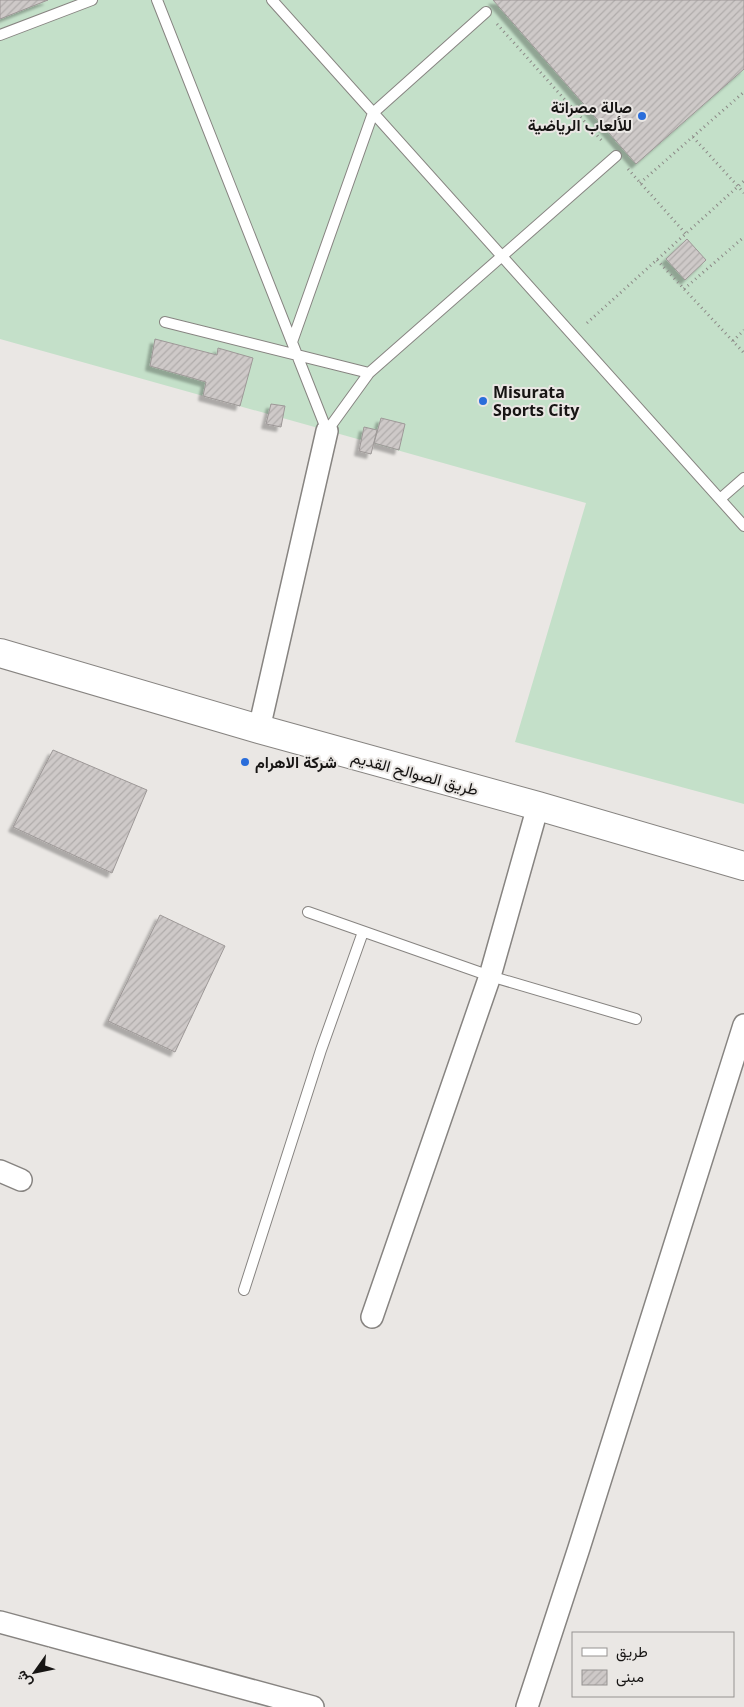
<svg xmlns="http://www.w3.org/2000/svg" width="744" height="1707" font-family="'Open Sans',Vazirmatn,sans-serif">
<defs>
<pattern id="building-hatch" width="6" height="6" patternUnits="userSpaceOnUse" patternTransform="scale(1.25)"><rect width="6" height="6" fill="#cec9c8"/><path d="M-1 1l2-2M0 6l6-6M5 7l2-2" fill="none" stroke="#b0acab"/></pattern>
<filter id="shadow"><feDropShadow dx="-4.5" dy="4.5" stdDeviation="1" flood-color="#0004"/></filter>
</defs>
<rect width="100%" height="100%" fill="#eae7e4"/>
<path fill="#c4e0c9" d="M0,0H744V804L515,742L586,503L0,339Z"/>
<path fill="url(#building-hatch)" stroke="#9d9897" filter="url(#shadow)" d="M0,0H48L0,19Z
M493,0H744V69L636,164Z
M687,239L706,260L685,280L666,259Z
M155,339L217,355L218,348L253,358L240,406L203,396L206,382L150,366Z
M271,404L285,406L281,427L266,424Z
M381,418L405,424L399,450L374,443Z
M364,427L377,430L371,454L359,451Z
M53,750L147,790L112,873L13,827Z
M160,915L225,946L175,1052L108,1021Z"/>
<g fill="none" stroke-linecap="round" stroke-linejoin="round">
<g stroke="#878481" stroke-width="12">
<path id="service" d="M157,0L327,431
M272,0L744,526
M0,35L92,0
M165,322L369,373
M292,342L373,113L486,12
M327,431L369,373L616,156
M720,499L744,478
M308,912L490,976L636,1019
M244,1290L321,1050L363,932"/>
</g>
<g stroke="#878481" stroke-width="24">
<path id="minor" d="M259,729L327,431
M0,1171L21,1180
M372,1317L490,976L538,806
M0,1622L313,1707
M527,1707L579,1548L744,1025"/>
</g>
<g stroke="#878481" stroke-width="30">
<path id="secondary" d="M0,653L259,729L538,806L744,866"/>
</g>
<path stroke="#8c8987" stroke-width="3" stroke-dasharray="1 4" stroke-linecap="butt" d="M497,24L603,142
M693,137L744,193
M628,169L686,234
M640,183L744,92
M657,260L744,353
M684,289L744,237
M587,323L744,181
M733,341L744,330"/>
<use href="#service" stroke="#fff" stroke-width="10"/>
<use href="#minor" stroke="#fff" stroke-width="21"/>
<use href="#secondary" stroke="#fff" stroke-width="28"/>
</g>
<g fill="#2a6dda" stroke="#eae7e4" stroke-width="2">
<circle cx="642" cy="116" r="5"/>
<circle cx="483" cy="401" r="5"/>
<circle cx="245" cy="762" r="5"/>
</g>
<g text-anchor="middle" dominant-baseline="central" stroke-width="4" stroke-linejoin="round" paint-order="stroke">
<g font-size="16" font-weight="bold" fill="#171514" stroke="#eae7e4" text-anchor="start">
<text x="632" y="107" text-anchor="end">صالة مصراتة<tspan x="632" dy="18">للألعاب الرياضية</tspan></text>
<text x="493" y="392">Misurata<tspan x="493" dy="18">Sports City</tspan></text>
<text x="255" y="762">شركة الاهرام</text>
</g>
<g font-size="16" fill="#171514" stroke="#eae7e4">
<text transform="translate(415 773) rotate(15)">طريق الصوالح القديم</text>
</g>
</g>
<rect x="572" y="1632" width="162" height="65" fill="#eae7e4" stroke="#969391"/>
<rect x="582" y="1648" width="25" height="8" fill="#ffffff" stroke="#969391"/>
<text x="616" y="1657" font-size="15" fill="#171514">طريق</text>
<rect x="582" y="1670" width="25" height="15" fill="url(#building-hatch)" stroke="#969391"/>
<text x="616" y="1682" font-size="15" fill="#171514">مبنى</text>
<g transform="translate(35 1672) rotate(237)" stroke="#eae7e4" stroke-width="4" paint-order="stroke">
<path d="M0-4L9 19L0 12L-9 19Z" fill="#171514"/>
<text y="-8" font-size="14" font-weight="bold" text-anchor="middle" fill="#171514">ش</text>
</g>
</svg>
